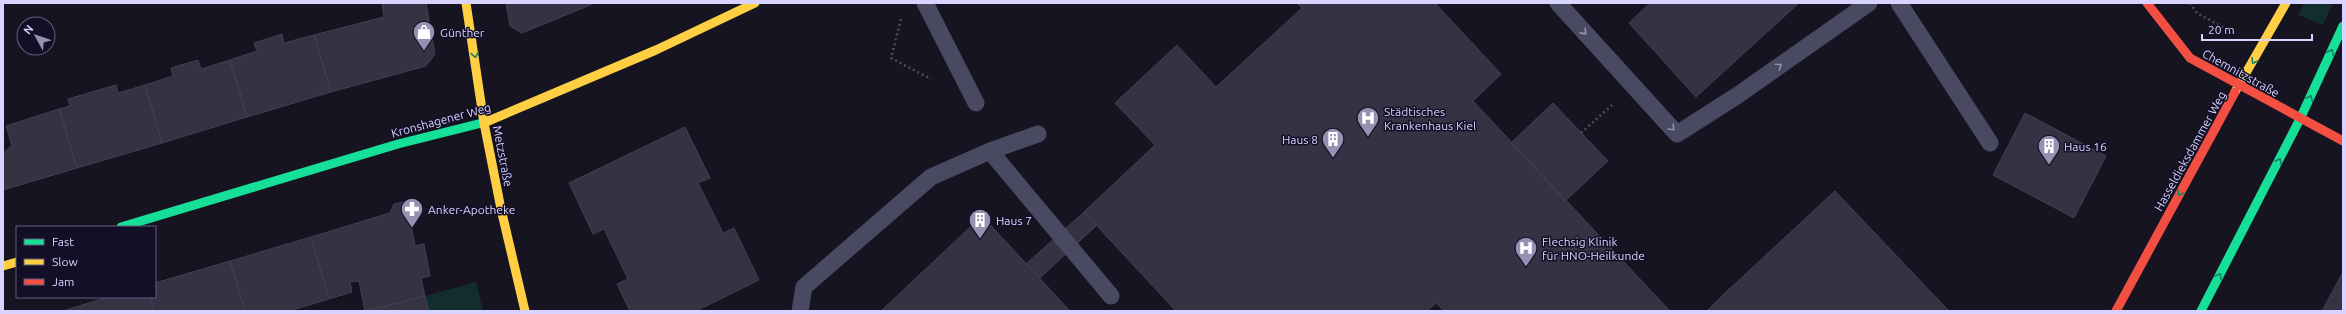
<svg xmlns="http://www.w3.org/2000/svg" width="2346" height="314" font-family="Ubuntu,sans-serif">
<rect width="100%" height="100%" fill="#161421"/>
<path fill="#132c2d" d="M2304,3H2333L2323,25L2298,15Z
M476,282L483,311H429L425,296Z"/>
<path fill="#343243" stroke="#433f54" d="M382,3H426L435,54L426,66L331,92L314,35L384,17Z
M506,3H595L522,33L510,26Z
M1297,3H1435L1501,74L1473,101L1670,311H1444L1436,303L1427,311H1176L1084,212L1155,145L1115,103L1177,45L1216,87L1302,8Z
M1650,3H1799L1696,97L1629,23Z
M282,34L284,43L314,35L331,92L247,117L230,60L257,51L254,43Z
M198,60L201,69L230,60L247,117L162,143L145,85L173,76L171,68Z
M116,85L118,93L145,85L162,143L77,168L59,109L70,106L68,99Z
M1553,103L1608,161L1565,201L1511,143Z
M59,109L77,168L3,190V153L12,146L6,126Z
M2025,113L2106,156L2074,218L1993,175Z
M685,127L710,178L698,183L723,233L734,228L759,280L696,311H630L617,284L628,279L604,229L593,234L569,183Z
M1835,191L1949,311H1707L1724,294Z
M404,202L412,208L414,219L411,225L415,246L424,244L430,276L421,278L425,296L365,311L359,281L350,282L352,292L329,299L311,237L390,213L394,204Z
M1084,212L1096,226L1040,278L1026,264Z
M982,216L1070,311H881Z
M311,237L329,299L289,311H245L230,261Z
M230,261L245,311H154L150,297H155V283Z
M2343,272V311H2322Z
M425,296L429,311H369Z
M150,297L154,311H63L108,297Z"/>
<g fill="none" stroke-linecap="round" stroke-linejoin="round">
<path stroke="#44505f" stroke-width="2.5" stroke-dasharray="2 3" stroke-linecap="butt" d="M2190,3L2197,13L2233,33
M901,19L891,58L931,79
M1581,133L1612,105"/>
<path stroke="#4a4962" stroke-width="17" d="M925,3L976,103
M1558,3L1677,134L1738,95L1869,3
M1899,3L1990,143
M1038,134L990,151L1111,296
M800,311L804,287L931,177L990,151"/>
<path stroke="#16e098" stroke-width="9" d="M121,227L398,144L486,122
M2201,311L2300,119L2343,26"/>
<path stroke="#ffcf43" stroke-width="9" d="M466,3L484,123L501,209L525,311
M2235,92L2286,3
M486,122L656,50L755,3
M3,266L17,262"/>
<path stroke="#f24e42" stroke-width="9" d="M2147,3L2190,58L2343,141
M2116,311L2235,92"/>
</g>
<defs><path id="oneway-chevron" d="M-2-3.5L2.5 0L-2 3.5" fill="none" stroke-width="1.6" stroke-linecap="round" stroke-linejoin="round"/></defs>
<g stroke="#928eb0">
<use href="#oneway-chevron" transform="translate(1584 32) rotate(48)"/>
<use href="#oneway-chevron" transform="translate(1779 66) rotate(-35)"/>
<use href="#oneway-chevron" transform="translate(1672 128) rotate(47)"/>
</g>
<g stroke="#158265">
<use href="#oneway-chevron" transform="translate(2331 52) rotate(-65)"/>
<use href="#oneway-chevron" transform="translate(475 55) rotate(81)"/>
<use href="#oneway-chevron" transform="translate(2254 61) rotate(120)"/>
<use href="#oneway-chevron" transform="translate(2310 98) rotate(-66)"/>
<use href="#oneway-chevron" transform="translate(2279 161) rotate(-63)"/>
<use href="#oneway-chevron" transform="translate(2180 193) rotate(118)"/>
<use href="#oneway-chevron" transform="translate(2219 276) rotate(-62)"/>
</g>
<defs>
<g id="shop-pin" transform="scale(1.15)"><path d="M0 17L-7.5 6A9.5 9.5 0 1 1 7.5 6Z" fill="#9591b1" stroke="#130f26"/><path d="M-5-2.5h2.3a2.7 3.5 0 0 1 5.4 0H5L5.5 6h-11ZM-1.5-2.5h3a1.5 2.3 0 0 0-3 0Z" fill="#fff"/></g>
<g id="hospital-pin" transform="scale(1.15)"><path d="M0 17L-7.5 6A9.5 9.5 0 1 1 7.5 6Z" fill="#9591b1" stroke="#130f26"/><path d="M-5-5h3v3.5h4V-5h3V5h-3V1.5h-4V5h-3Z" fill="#fff"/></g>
<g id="building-pin" transform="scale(1.15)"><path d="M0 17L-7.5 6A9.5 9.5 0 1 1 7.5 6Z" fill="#9591b1" stroke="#130f26"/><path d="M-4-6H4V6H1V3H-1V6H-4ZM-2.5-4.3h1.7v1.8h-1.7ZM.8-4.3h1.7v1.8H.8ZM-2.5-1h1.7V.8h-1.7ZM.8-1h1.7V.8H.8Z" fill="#fff"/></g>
<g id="pharmacy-pin" transform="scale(1.15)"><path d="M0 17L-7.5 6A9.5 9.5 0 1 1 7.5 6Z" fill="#9591b1" stroke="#130f26"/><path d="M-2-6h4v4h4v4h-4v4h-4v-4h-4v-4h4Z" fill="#fff"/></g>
</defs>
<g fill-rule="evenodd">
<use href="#shop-pin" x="424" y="32"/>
<use href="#hospital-pin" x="1368" y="118"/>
<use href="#building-pin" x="1333" y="139"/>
<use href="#building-pin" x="2049" y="146"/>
<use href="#pharmacy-pin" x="412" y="209"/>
<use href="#building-pin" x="980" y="220"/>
<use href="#hospital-pin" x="1526" y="248"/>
</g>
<g text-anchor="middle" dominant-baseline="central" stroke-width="3" stroke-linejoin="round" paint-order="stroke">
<g font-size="12" fill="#d9d4ff" stroke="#130f26" text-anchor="start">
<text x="440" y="32">Günther</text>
<text x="1384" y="111">Städtisches<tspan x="1384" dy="14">Krankenhaus Kiel</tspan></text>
<text x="1318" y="139" text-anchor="end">Haus 8</text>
<text x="2064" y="146">Haus 16</text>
<text x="428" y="209">Anker-Apotheke</text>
<text x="996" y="220">Haus 7</text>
<text x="1542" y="241">Flechsig Klinik<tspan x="1542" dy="14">für HNO-Heilkunde</tspan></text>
</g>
<g font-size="12" fill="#d9d4ff" stroke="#130f26">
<text transform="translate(2241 73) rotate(29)">Chemnitzstraße</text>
<text transform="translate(441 120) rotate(-15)">Kronshagener Weg</text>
<text transform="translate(2190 151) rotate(-61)">Hasseldieksdammer Weg</text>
<text transform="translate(503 156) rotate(79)">Metzstraße</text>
</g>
</g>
<rect width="2346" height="314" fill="none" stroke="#d9d4ff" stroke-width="8"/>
<rect x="16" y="226" width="140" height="72" fill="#130f26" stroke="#625e7d"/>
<rect x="24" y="239" width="20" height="6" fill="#16e098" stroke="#625e7d"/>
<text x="52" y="246" font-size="12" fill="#d9d4ff">Fast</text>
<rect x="24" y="259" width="20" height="6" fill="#ffcf43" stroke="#625e7d"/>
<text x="52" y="266" font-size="12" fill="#d9d4ff">Slow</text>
<rect x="24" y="279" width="20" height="6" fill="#f24e42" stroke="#625e7d"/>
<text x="52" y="286" font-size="12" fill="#d9d4ff">Jam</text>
<g transform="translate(36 36) rotate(310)"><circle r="19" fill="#130f26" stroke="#625e7d"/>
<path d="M0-3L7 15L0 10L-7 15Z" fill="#9591b1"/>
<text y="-6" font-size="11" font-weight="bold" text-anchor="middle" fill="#d9d4ff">N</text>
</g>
<path d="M2202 34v6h110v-6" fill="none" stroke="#d9d4ff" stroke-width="2"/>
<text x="2208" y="34" font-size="12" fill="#d9d4ff" stroke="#130f26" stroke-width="3" paint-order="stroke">20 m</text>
</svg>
